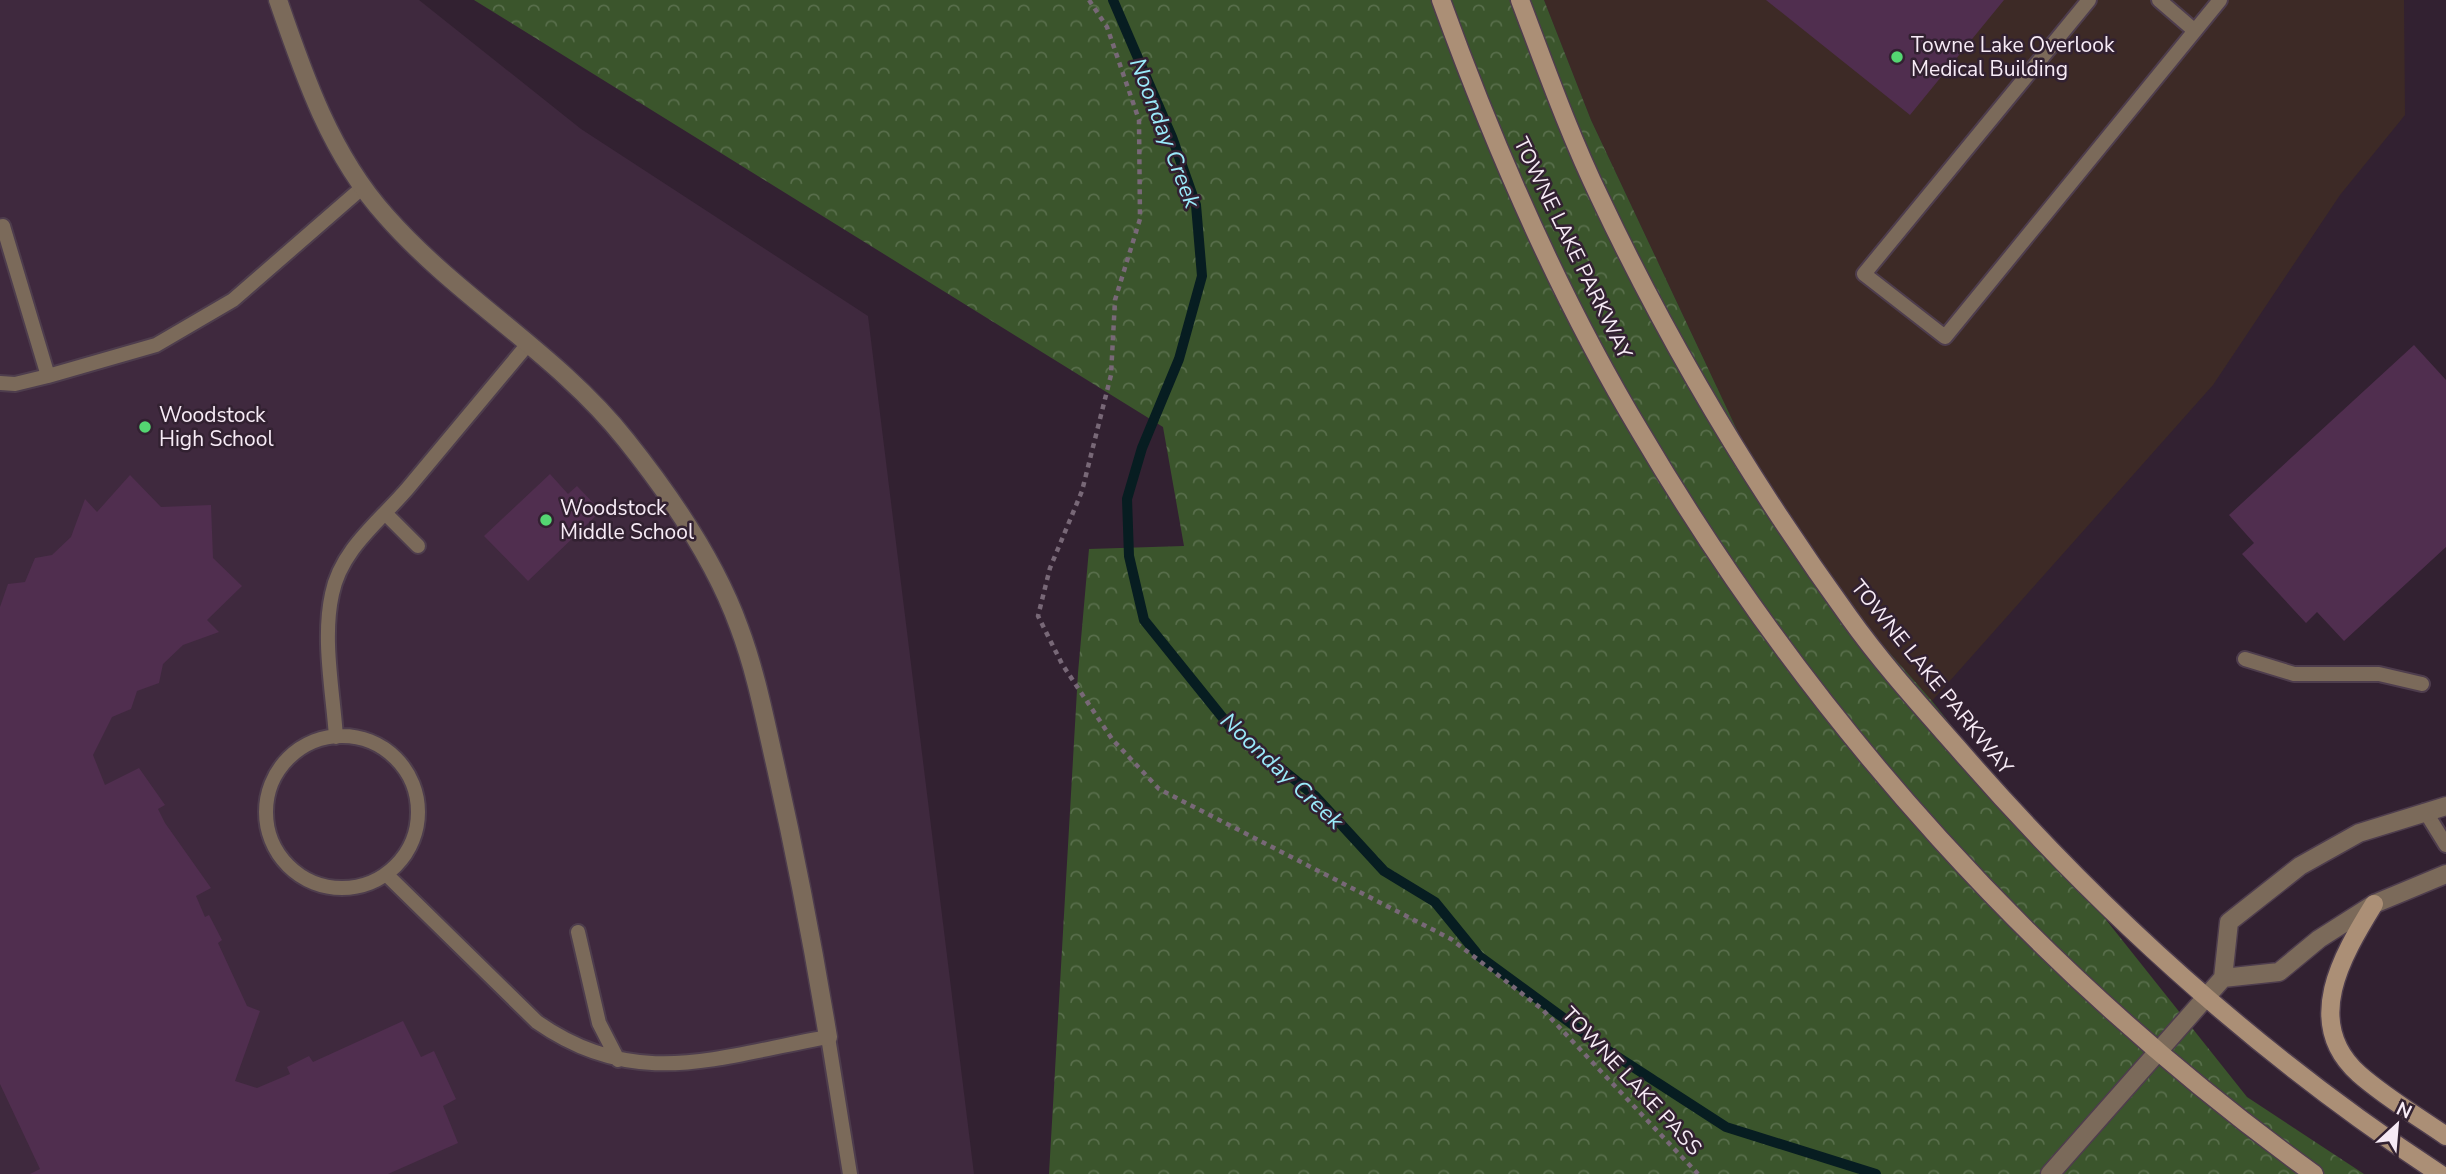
<svg xmlns="http://www.w3.org/2000/svg" width="2446" height="1174" font-family="'Nunito Sans',sans-serif">
<defs>
<pattern id="forest-crowns" width="20" height="18" patternUnits="userSpaceOnUse" patternTransform="scale(1.75)"><rect width="20" height="18" fill="#3b552c"/><path d="M2 6a3 3 0 1 1 6 0M12 15a3 3 0 1 1 6 0" fill="none" stroke="#586e4b"/></pattern>
</defs>
<rect width="100%" height="100%" fill="#322131"/>
<path fill="#3d2a26" d="M1544,0H2404L2405,115L2340,195L2213,385L1932,701L1787,536L1591,120Z"/>
<path fill="#3f293e" d="M0,0H419L581,129L868,316L974,1174H0Z"/>
<path fill="url(#forest-crowns)" d="M474,0H1544L1591,120L1787,536L1932,701L2247,1097L2364,1174H1049L1078,673L1089,549L1184,546L1163,427Z"/>
<g fill="none" stroke-linecap="round" stroke-linejoin="round">
<path stroke="#071d21" stroke-width="10" d="M1113,0L1172,137L1196,205L1202,276L1179,359L1142,448L1127,499L1129,556L1144,620L1231,728L1315,796L1384,871L1435,902L1479,956L1610,1052L1726,1127L1876,1174"/>
</g>
<path fill="#502e4f" d="M1766,0H2004L1910,115Z
M2414,345L2446,380V547L2344,641L2317,612L2306,623L2242,554L2254,543L2229,515Z
M550,474L568,494L577,486L601,511L528,581L484,536Z
M130,475L161,507L211,505L213,558L242,586L207,620L219,632L183,645L163,664L159,683L137,691L131,709L112,717L93,755L105,785L139,768L165,805L158,809L165,823L211,888L196,896L205,917L209,915L222,940L218,943L247,1006L260,1011L235,1081L257,1088L290,1074L287,1067L309,1056L313,1062L403,1021L421,1057L434,1051L456,1099L443,1106L458,1143L388,1174H30L40,1169L0,1084V607L8,584L25,582L35,558L52,555L71,537L85,499L97,512Z"/>
<g fill="none" stroke-linecap="round" stroke-linejoin="round">
<g stroke="#4e3d4d" stroke-width="18">
<path id="lane" d="M2089,0L1864,274L1945,337L2220,0
M2159,0L2195,31
M0,227L3,226L48,376L156,345L233,300L363,187
M0,383L15,384L48,376
M386,514L418,546
M2245,659L2294,674H2379L2422,684
M266 812a76 76 0 1 1 152 0a76 76 0 1 1-152 0Z
M336,737C333,692 322,639 332,594C341,549 380,521 408,488C448,440 488,392 528,344
M2425,811L2446,845
M386,874L537,1022C637,1092 719,1056 828,1037L850,1174
M578,932L599,1023L618,1060"/>
</g>
<g stroke="#4e3d4d" stroke-width="21">
<path id="street" d="M278,0C304,76 331,155 386,216C458,298 558,354 626,440C670,495 715,560 739,627C756,672 765,720 776,768C796,857 813,946 828,1037
M2223,978L2279,972L2319,939L2374,904L2446,874
M2050,1174L2223,978L2229,922L2300,866L2359,833L2446,806"/>
</g>
<g stroke="#4e3d4d" stroke-width="21">
<path id="secondary" d="M1441,0C1495,149 1559,297 1641,433C1812,723 2041,977 2314,1174
M1520,0C1545,66 1569,134 1600,198C1669,344 1754,486 1849,617C1881,662 1919,704 1956,746C2098,910 2258,1055 2440,1174
M2374,904C2342,956 2302,1023 2359,1074C2385,1097 2417,1116 2446,1136"/>
</g>
<path stroke="#786877" stroke-width="4.5" stroke-dasharray="5 5" stroke-linecap="butt" d="M1089,0L1107,27L1139,120L1140,219L1115,300L1111,375L1082,491L1050,568L1038,616L1062,664L1112,739L1159,789L1451,939L1542,1009L1698,1174"/>
<use href="#lane" stroke="#7b6a5a" stroke-width="14"/>
<use href="#street" stroke="#7b6a5a" stroke-width="18"/>
<use href="#secondary" stroke="#ab8f76" stroke-width="18"/>
</g>
<g fill="#54d672" stroke="#322131" stroke-width="2.5">
<circle cx="1897" cy="57" r="7"/>
<circle cx="145" cy="427" r="7"/>
<circle cx="546" cy="520" r="7"/>
</g>
<g text-anchor="middle" dominant-baseline="central" stroke-width="5" stroke-linejoin="round" paint-order="stroke">
<g font-size="21" fill="#f7ebf6" stroke="#322131" text-anchor="start">
<text x="1911" y="45">Towne Lake Overlook<tspan x="1911" dy="24">Medical Building</tspan></text>
<text x="159" y="415">Woodstock<tspan x="159" dy="24">High School</tspan></text>
<text x="560" y="508">Woodstock<tspan x="560" dy="24">Middle School</tspan></text>
</g>
<g font-size="21" fill="#f7ebf6" stroke="#322131">
<text transform="translate(1573 248) rotate(64)">TOWNE LAKE PARKWAY</text>
<text transform="translate(1932 677) rotate(51)">TOWNE LAKE PARKWAY</text>
<text transform="translate(1632 1081) rotate(47)">TOWNE LAKE PASS</text>
</g>
<g font-size="23" font-style="italic" fill="#9aeafa" stroke="#322131">
<text transform="translate(1165 133) rotate(69)">Noonday Creek</text>
<text transform="translate(1282 771) rotate(43)">Noonday Creek</text>
</g>
</g>
<g transform="translate(2397 1125) rotate(26)" stroke="#322131" stroke-width="5" paint-order="stroke">
<path d="M0-5L12 26L0 18L-12 26Z" fill="#f7ebf6"/>
<text y="-10" font-size="19" font-weight="bold" text-anchor="middle" fill="#f7ebf6">N</text>
</g>
</svg>
